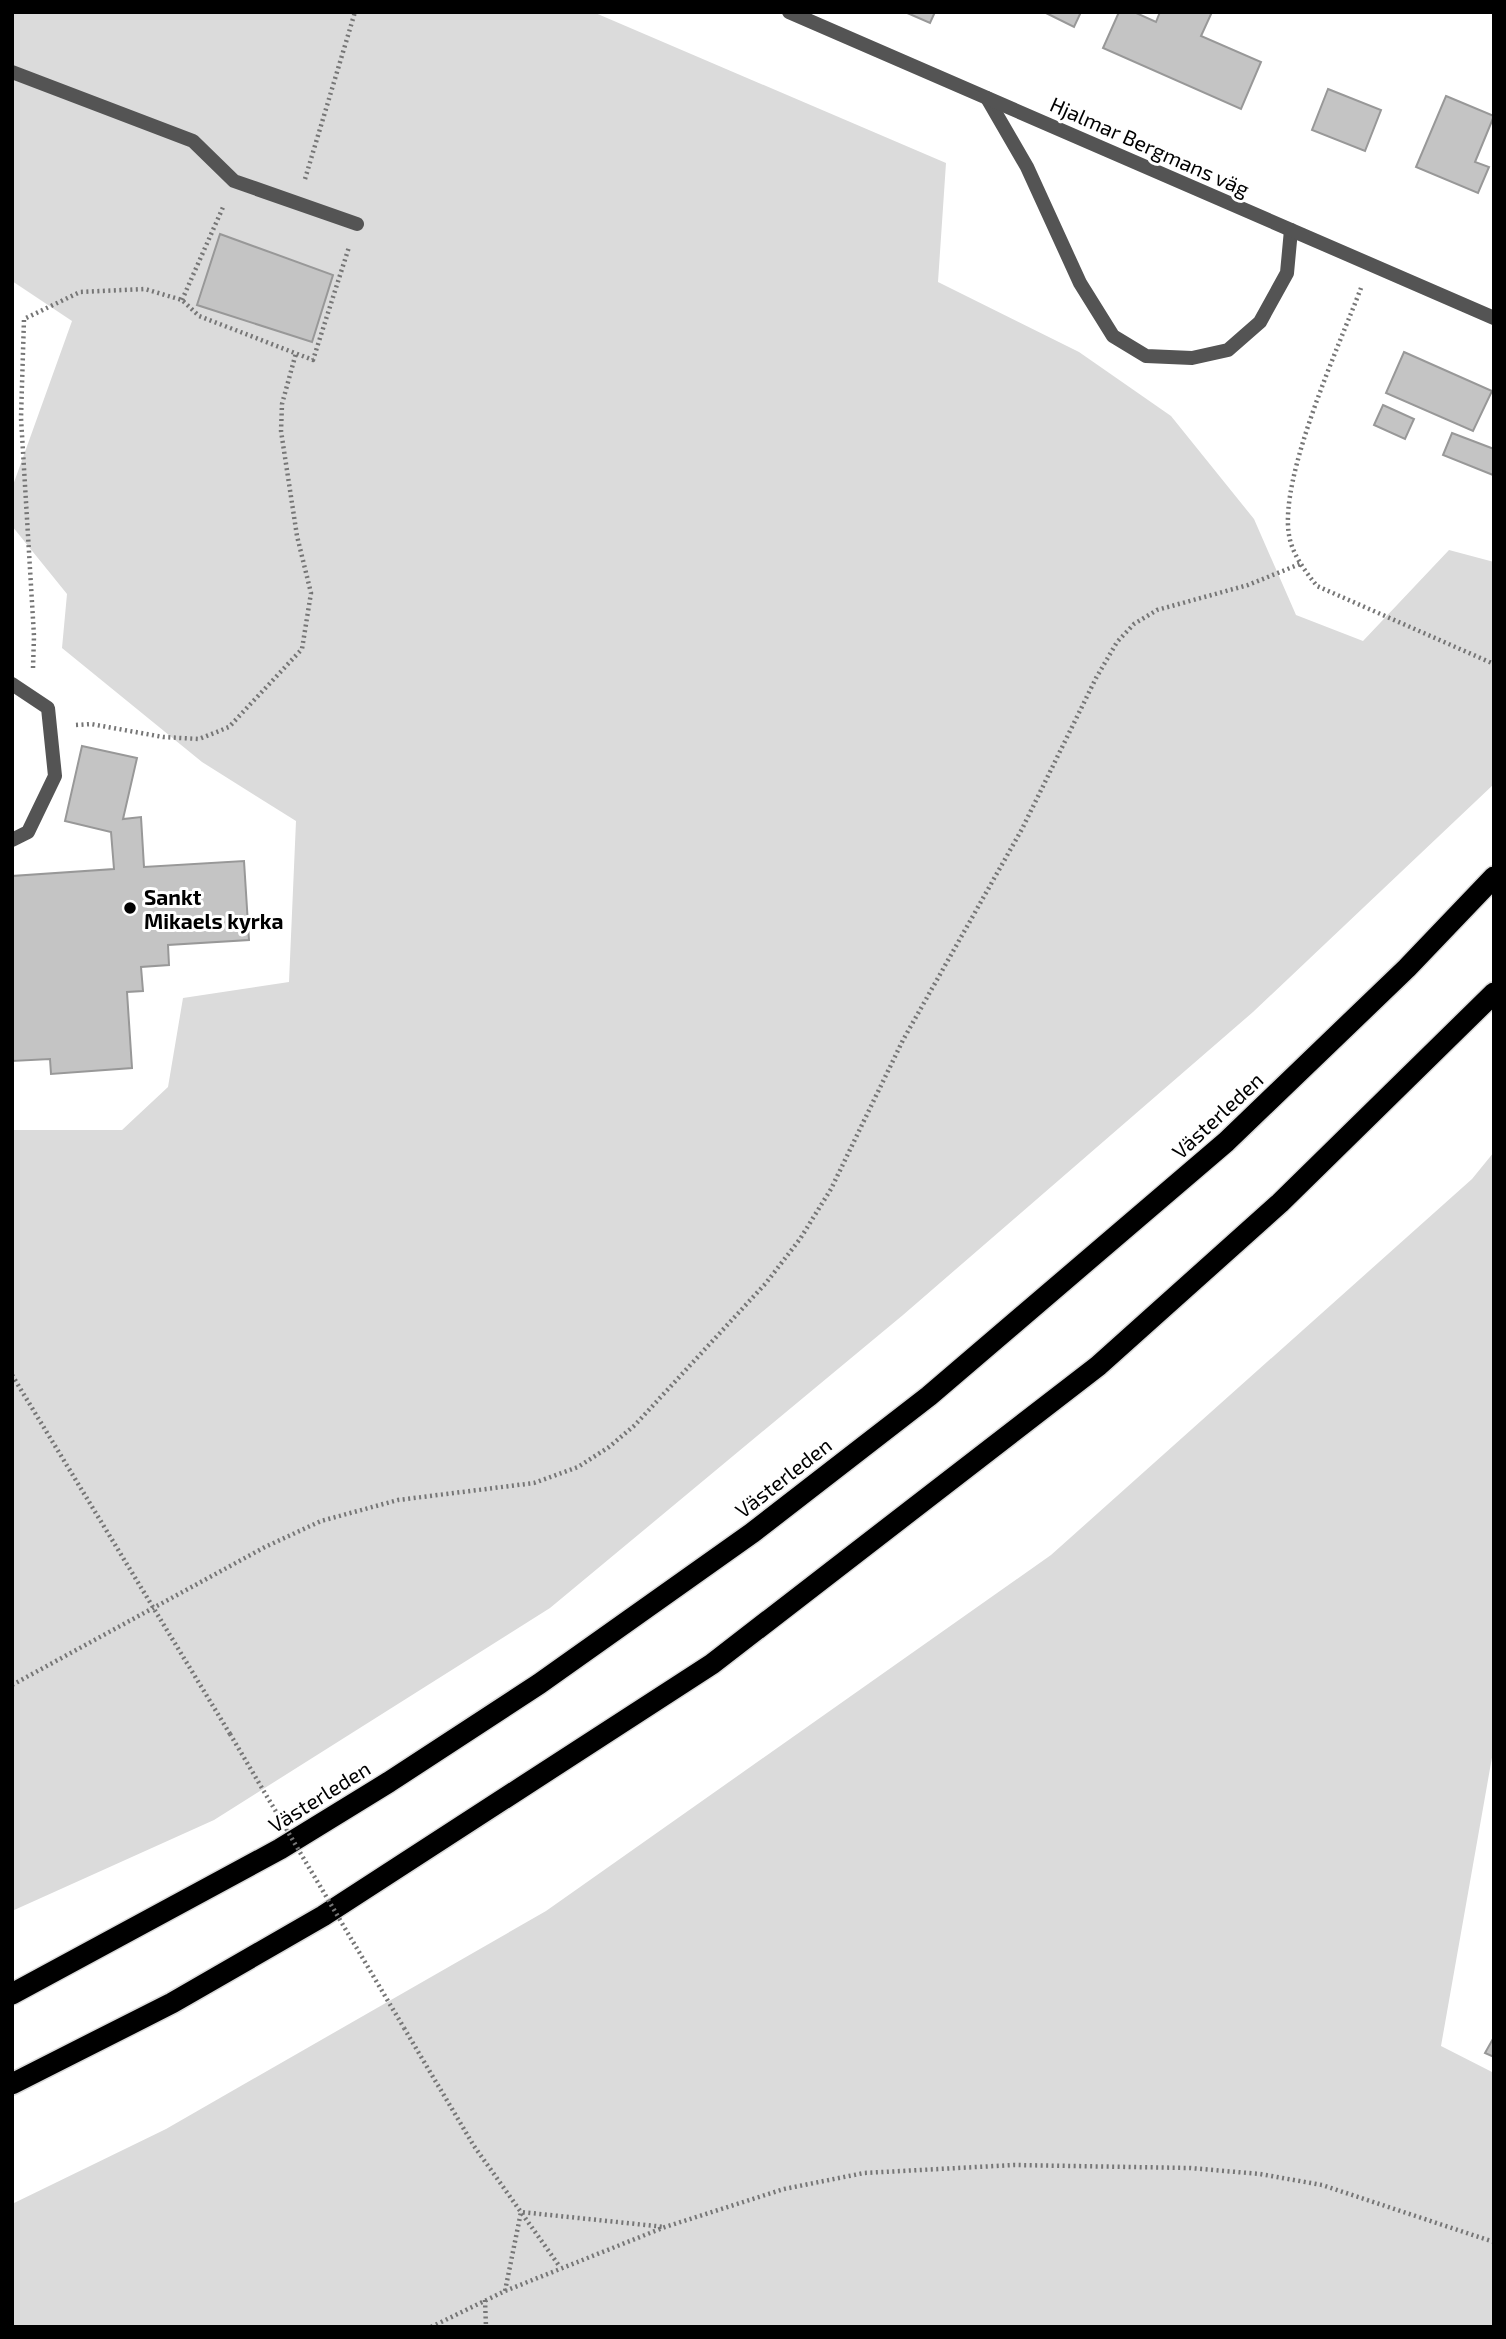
<svg xmlns="http://www.w3.org/2000/svg" width="1506" height="2339" font-family="'Exo 2',sans-serif">
<rect width="100%" height="100%" fill="#fff"/>
<path fill="#dbdbdb" d="M12,12H593L946,163L938,282L1079,352L1171,416L1254,519L1296,615L1363,641L1449,550L1494,562V784L1253,1012L903,1315L550,1608L214,1820L12,1911V1130H122L168,1087L183,998L289,982L296,821L202,762L62,648L67,594L12,526V488L72,321L12,281Z
M1494,1152V1746L1441,2046L1494,2073V2327H12V2204L166,2129L546,1911L1051,1555L1472,1179Z"/>
<path fill="#c4c4c4" stroke="#989898" stroke-width="2" d="M905,12H935L930,23Z
M1044,12H1081L1074,27Z
M1119,12H1134L1156,22L1160,12H1212L1201,36L1261,62L1241,109L1103,48Z
M1328,89L1381,110L1365,151L1312,130Z
M1446,96L1494,116L1475,162L1489,167L1478,193L1416,167Z
M220,234L333,275L312,342L197,305Z
M1404,352L1492,391L1473,431L1386,393Z
M1383,405L1414,419L1405,439L1374,425Z
M1452,433L1494,449L1493,475L1443,455Z
M82,746L137,758L123,819L141,817L144,867L244,861L249,940L168,945L169,965L141,967L143,991L127,992L132,1068L51,1074L50,1059L12,1061V876L114,869L111,832L65,821Z
M1494,2037V2057L1485,2053Z"/>
<g fill="none" stroke-linecap="round" stroke-linejoin="round">
<g stroke="#dbdbdb" stroke-width="24">
<path id="motorway" d="M12,1994L280,1849L389,1782L539,1684L752,1533L929,1396L1226,1142L1407,968L1494,877
M12,2084L172,2003L323,1916L712,1664L1098,1366L1280,1203L1494,993"/>
</g>
<path stroke="#767676" stroke-width="4.5" stroke-dasharray="2 3.5" stroke-linecap="butt" d="M305,179L355,12
M1361,288C1339,346 1279,477 1289,535C1292,554 1305,571 1317,586L1494,664
M182,300L224,205
M33,668L34,636L21,418L24,319L80,292L145,289L182,300L199,316L313,360L349,247
M76,725L91,724L163,737L199,739L229,727L302,649L311,593L297,536L281,431L282,404L296,353
M12,1375L230,1734
M12,1685L265,1547L321,1521L398,1500L534,1483L578,1467L609,1447L635,1425L766,1283L800,1239L831,1189L903,1040L1022,829L1096,678L1117,642L1134,624L1157,610L1248,585L1300,564
M404,2028L474,2146L560,2267
M505,2291L521,2212L665,2227
M485,2300L486,2327
M431,2327L505,2291L665,2227L784,2189L864,2173L1014,2165L1190,2168L1260,2174L1322,2185L1494,2242"/>
<path stroke="#545454" stroke-width="14" d="M12,72L193,141L234,181L357,224
M987,98L1027,167L1080,283L1113,336L1146,356L1192,358L1228,350L1260,322L1287,273L1291,230
M12,684L48,708L55,776L28,832L12,840"/>
<path stroke="#545454" stroke-width="14" d="M789,12L1494,318"/>
<use href="#motorway" stroke="#000" stroke-width="21"/>
<path stroke="#767676" stroke-width="4.5" stroke-dasharray="2 3.5" stroke-linecap="butt" d="M230,1734L404,2028"/>
</g>
<circle fill="#000" stroke="#fff" stroke-width="2.5" cx="130" cy="908" r="7"/>
<g text-anchor="middle" dominant-baseline="central" stroke-width="6" stroke-linejoin="round" paint-order="stroke">
<g font-size="21" fill="#000" stroke="#fff">
<text transform="translate(1150 146) rotate(24)">Hjalmar Bergmans väg</text>
<text transform="translate(1217 1115) rotate(-43)">Västerleden</text>
<text transform="translate(783 1477) rotate(-38)">Västerleden</text>
<text transform="translate(319 1796) rotate(-32)">Västerleden</text>
</g>
<g font-size="21" font-weight="bold" fill="#000" stroke="#fff" text-anchor="start">
<text x="144" y="896">Sankt<tspan x="144" dy="24">Mikaels kyrka</tspan></text>
</g>
</g>
<rect width="1506" height="2339" fill="none" stroke="#000000" stroke-width="28"/>
</svg>
